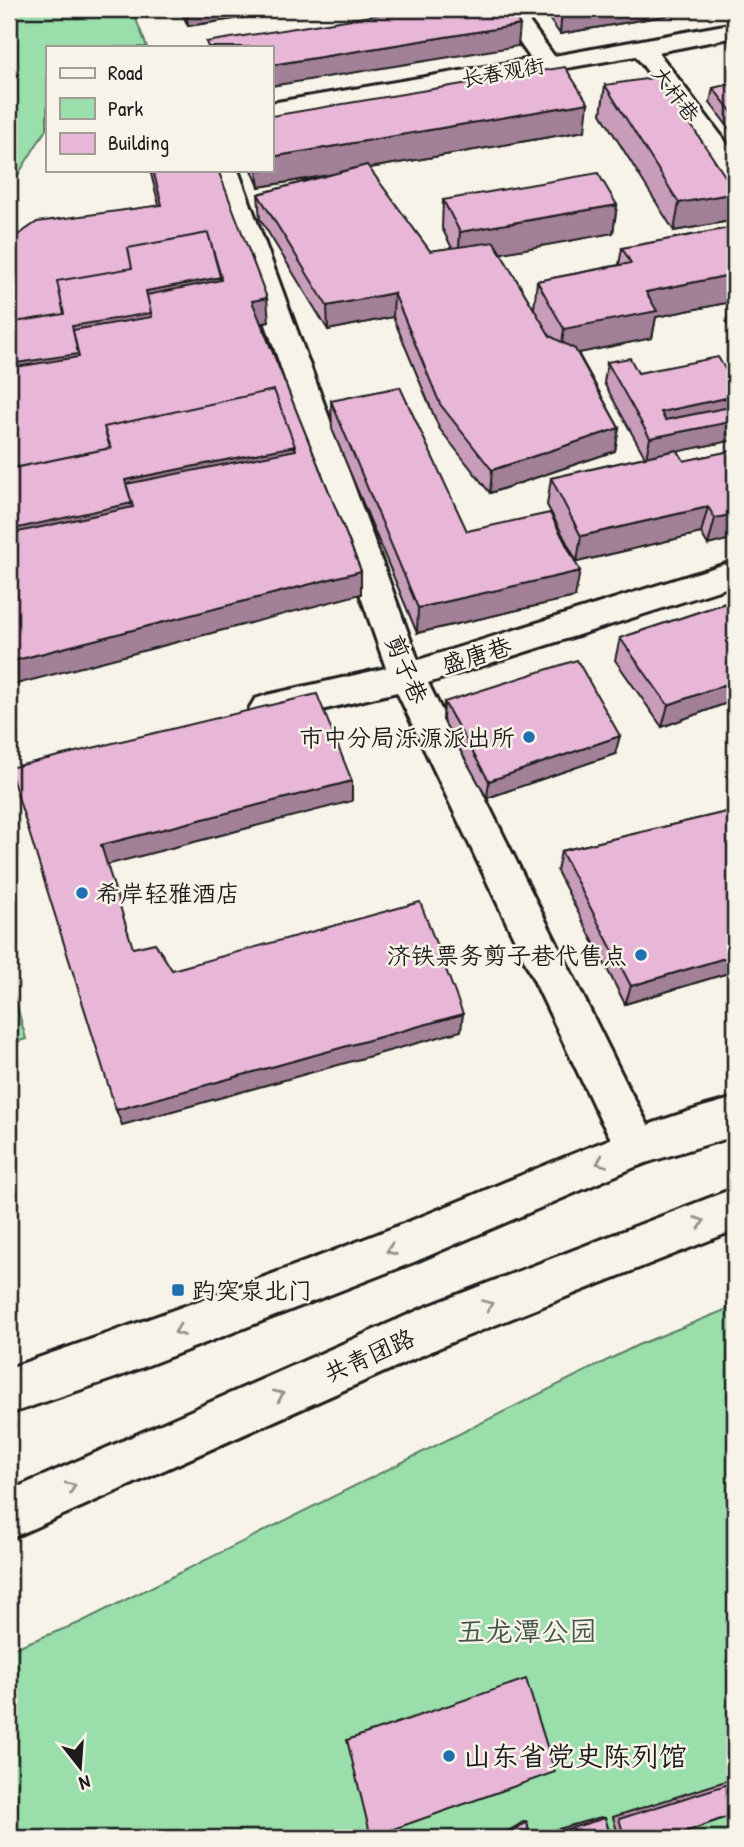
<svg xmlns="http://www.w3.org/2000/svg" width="744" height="1847" font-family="'Patrick Hand','LXGW WenKai TC',sans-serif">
<rect width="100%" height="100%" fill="#f7f3e8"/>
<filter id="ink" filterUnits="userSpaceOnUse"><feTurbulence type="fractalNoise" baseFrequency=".0143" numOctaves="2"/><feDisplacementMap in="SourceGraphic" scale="14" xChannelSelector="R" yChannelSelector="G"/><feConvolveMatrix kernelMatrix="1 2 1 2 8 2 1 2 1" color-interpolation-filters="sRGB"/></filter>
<g filter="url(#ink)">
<path fill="#9adfab" stroke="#5b7e64" stroke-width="2" d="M9,9H132L147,47H47V128L9,189Z
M9,977L26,1039L9,1044Z
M735,1306V1838H9V1650L79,1623L638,1345Z"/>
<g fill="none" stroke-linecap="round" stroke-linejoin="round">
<g stroke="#1c1c1c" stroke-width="6">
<path id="minor" d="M496,9H520L554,56L735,23V37L658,52L735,154V180L726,178L636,56L271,119V103L531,59Z
M212,170H238L418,660L735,561V585L428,683L630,1091L659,1146L653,1160L638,1166L623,1160L600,1119L397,692L267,723L255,719L249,709L255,699L267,695L386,668Z"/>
</g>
<g stroke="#1c1c1c" stroke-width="6">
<path id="secondary" d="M735,1098V1136L642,1164L414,1262L115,1378L9,1414V1368C143,1322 276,1274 408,1222C518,1179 620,1128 735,1098Z
M735,1188V1230L452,1342L9,1539V1491L426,1307Z"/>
</g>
<use href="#minor" fill="#f7f3e8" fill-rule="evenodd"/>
<use href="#secondary" fill="#f7f3e8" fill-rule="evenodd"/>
</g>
<path fill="#c89dba" stroke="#1c1c1c" stroke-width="2" d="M180,9H300L188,26Z
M542,9H704L560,34Z
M735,83V136L710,103L713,88Z
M605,85L730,221L674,231L601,114Z
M585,131L369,168L430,251L452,248L442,228L443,200L617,205L613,233L500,253L534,309L537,281L619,265L622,248L735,227V336L726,322L731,302L656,317L652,338L578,353L619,428L615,451L490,493L439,428L393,317L328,330L260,219L258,194L325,176L259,187L252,170H271Z
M150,170H218L269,322L261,324L361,571V594L159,205Z
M607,362L638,373L735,385V440L678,451L684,461L735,450L708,545L701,533L577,562L547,505L551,478L645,457L604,383Z
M331,401L467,531L575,597L417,633L332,429Z
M735,600V700L662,727L615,660L620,638Z
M444,702L615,754L487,798L443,720Z
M735,810V971L625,1004L557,871L561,851Z
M735,1778V1814L668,1838H619L613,1817Z
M601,1817L605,1818L611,1838H550L548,1832Z
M525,1821L527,1822L530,1838H497Z"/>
<path fill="#a28097" stroke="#1c1c1c" stroke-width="2" d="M186,9H300L188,26Z
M562,9H704L560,34Z
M520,25L518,46L271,86V65Z
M588,103L585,131L259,187L257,170H271V157Z
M735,193V199L730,221L674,231L679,203Z
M617,205L613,233L458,261L460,232Z
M735,274V297L733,294L731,302L656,317L652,338L560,357L564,329L646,292Z
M221,277L224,305L84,381L9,393V364L72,326L146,291Z
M394,293L393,317L328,330L327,306Z
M267,298L269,322L254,325L252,301Z
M735,396V416L657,432L661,412Z
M735,421V440L646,458L650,438Z
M619,428L615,451L490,493L492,470Z
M295,446L297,473L9,558V530L125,480Z
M708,507L701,533L577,562L581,536Z
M735,514V538L708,545L715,518Z
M361,571V594L9,686V662Z
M580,571L575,597L417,633L418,608Z
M735,681V700L662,727L668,705Z
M620,736L615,754L487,798L489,781Z
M352,781V801L106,865L101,845Z
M735,955V971L625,1004L631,986Z
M463,1014L461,1031L122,1125L116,1110Z"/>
<path fill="#e8b7d8" stroke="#1c1c1c" stroke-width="2" d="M415,9H510L520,25L271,65V47H208L206,42Z
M565,67L588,103L271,157V116Z
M659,77L735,191V193L679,203L605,85Z
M735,83V116L713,88Z
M367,165L430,251L494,242L550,336L575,349L619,428L492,470L440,404L394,293L327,306L258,194Z
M153,170H218L267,298L252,301L361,571L9,662V534L133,507L126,484L296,450L295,446L274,390L104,427L110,448L9,469V387L10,385L9,368L79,357L73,330L152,317L147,295L221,280L208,233L128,248L132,268L57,281L64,314L9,323V241L37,222L162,205Z
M598,173L617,205L460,232L443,200Z
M735,227V274L646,292L657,311L564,329L537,281L631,263L622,248Z
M208,233L221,277L146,291L151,313L72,326L78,354L9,364V323L64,314L57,281L132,268L128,248Z
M718,357L735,385V396L661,412L665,420L735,406V421L650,438L607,362L630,358L638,373Z
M400,387L467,531L550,513L580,571L418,608L331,401Z
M274,390L295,446L125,480L132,503L9,530V469L111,448L104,427Z
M677,450L684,461L735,450V514L715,518L708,507L581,536L551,478Z
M735,600V681L668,705L620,638Z
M577,660L620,736L489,781L444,702Z
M317,694L352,781L101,845L133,948L155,943L172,970L420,902L463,1014L116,1110L9,768Z
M735,810V955L631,986L561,851Z
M526,1679L555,1772L371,1837L347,1740Z
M735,1782V1814L668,1838H625L619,1819Z
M605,1818L611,1838H553L552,1834Z
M527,1822L530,1838H501Z"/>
<defs><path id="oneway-chevron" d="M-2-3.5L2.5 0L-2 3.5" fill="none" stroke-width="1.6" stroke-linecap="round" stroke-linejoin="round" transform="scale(1.75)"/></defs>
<g stroke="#94928c">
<use href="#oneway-chevron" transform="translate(601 1162) rotate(157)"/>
<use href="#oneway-chevron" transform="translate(700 1222) rotate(-20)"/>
<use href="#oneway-chevron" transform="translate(391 1250) rotate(159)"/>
<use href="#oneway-chevron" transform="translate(488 1305) rotate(-22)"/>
<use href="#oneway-chevron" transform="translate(179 1331) rotate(159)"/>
<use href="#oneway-chevron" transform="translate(279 1395) rotate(-24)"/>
<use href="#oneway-chevron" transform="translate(71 1487) rotate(-24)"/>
</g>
</g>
<g fill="#1f6fb2" stroke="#f7f3e8" stroke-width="2.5">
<circle cx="529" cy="737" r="7"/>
<circle cx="82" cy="893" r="7"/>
<circle cx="641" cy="955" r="7"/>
<rect x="171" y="1283" width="14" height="14" rx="3.5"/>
<circle cx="449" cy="1756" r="7"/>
</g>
<g text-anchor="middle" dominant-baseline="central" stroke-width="5" stroke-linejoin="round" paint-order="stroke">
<g font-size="21" fill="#1c1c1c" stroke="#f7f3e8">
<text transform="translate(503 72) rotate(-10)">长春观街</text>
<text transform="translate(676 94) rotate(53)">大杆巷</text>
</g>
<g font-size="24" fill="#1c1c1c" stroke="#f7f3e8">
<text transform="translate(476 655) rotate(-17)">盛唐巷</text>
<text transform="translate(407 669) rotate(67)">剪子巷</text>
<text transform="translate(369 1355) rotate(-24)">共青团路</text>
</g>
<g font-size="24" fill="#1c1c1c" stroke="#f7f3e8" text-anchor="end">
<text x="515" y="737">市中分局泺源派出所</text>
<text x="96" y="893" text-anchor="start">希岸轻雅酒店</text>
<text x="627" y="955">济铁票务剪子巷代售点</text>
<text x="192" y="1290" text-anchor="start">趵突泉北门</text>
</g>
<g font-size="28" fill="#425647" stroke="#f7f3e8">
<text x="527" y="1631">五龙潭公园</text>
</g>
<g font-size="28" fill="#1c1c1c" stroke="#f7f3e8" text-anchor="start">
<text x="463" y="1756">山东省党史陈列馆</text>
</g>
</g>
<rect width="744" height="1847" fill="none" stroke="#f7f3e8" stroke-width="35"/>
<rect x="18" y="18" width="709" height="1812" fill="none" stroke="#1c1c1c" stroke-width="2.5" filter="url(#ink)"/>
<rect x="46" y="46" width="228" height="126" fill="#f7f3e8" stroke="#9f9d96" stroke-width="2"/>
<rect x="60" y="68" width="35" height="10" fill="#f7f3e8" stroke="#9f9d96" stroke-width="2"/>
<text x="108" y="80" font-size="21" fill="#1c1c1c">Road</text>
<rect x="60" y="98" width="35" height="21" fill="#9adfab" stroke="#9f9d96" stroke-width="2"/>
<text x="108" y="116" font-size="21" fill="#1c1c1c">Park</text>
<rect x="60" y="133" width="35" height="21" fill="#e8b7d8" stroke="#9f9d96" stroke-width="2"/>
<text x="108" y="150" font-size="21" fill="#1c1c1c">Building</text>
<g transform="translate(80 1767) rotate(163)" stroke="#f7f3e8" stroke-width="5" paint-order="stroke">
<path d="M0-5L12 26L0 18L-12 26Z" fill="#1c1c1c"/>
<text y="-10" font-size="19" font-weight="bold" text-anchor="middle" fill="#1c1c1c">N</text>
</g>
</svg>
